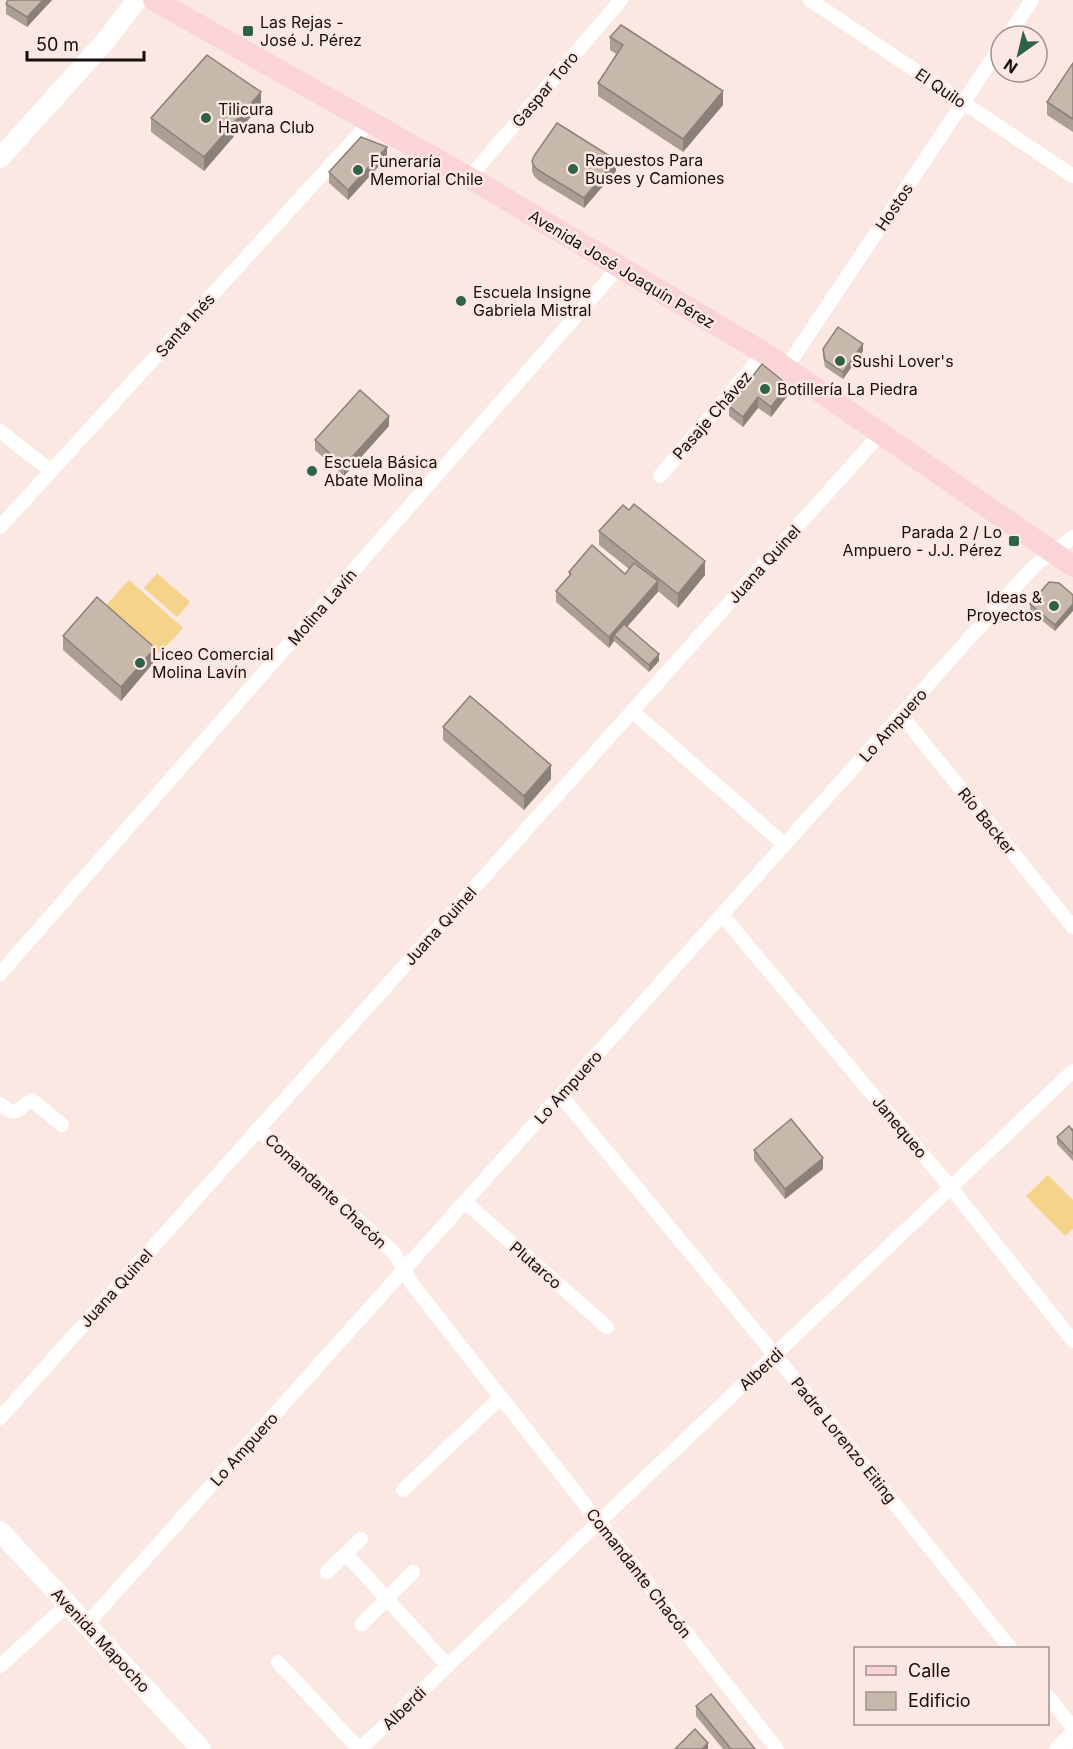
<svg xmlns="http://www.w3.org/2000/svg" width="1073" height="1749" font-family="Inter,sans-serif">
<rect width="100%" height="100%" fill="#fce8e2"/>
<path fill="#f5d38a" d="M157,573L190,602L177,617L144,588Z
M129,580L183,628L160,653L106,605Z
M1048,1175L1073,1200V1229L1065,1236L1026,1196Z"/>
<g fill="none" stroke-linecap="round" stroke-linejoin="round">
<path stroke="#fff" stroke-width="14" d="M810,0L1073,176
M1008,36L1032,0
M469,178L621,0
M786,368L1001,46
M0,431L51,471
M660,476L764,353
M0,527L370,122
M632,711L785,845
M901,715L1073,927
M722,915L951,1188L1073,1341
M0,974L619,267
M561,1096L788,1371L1010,1648
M0,1104C19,1120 17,1107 32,1100L62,1125
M258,1129L394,1253L412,1284L777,1749
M465,1202L607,1327
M0,1418L881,433
M403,1490L501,1397
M346,1554L448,1666
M327,1572L361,1539
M362,1624L413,1572
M86,1625L1034,566L1073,537
M278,1662L359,1749
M0,1666L68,1604
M1048,1696L1073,1728
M360,1749L1073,1071"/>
<path stroke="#fff" stroke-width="18" d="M1058,1749L1073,1735"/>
<path stroke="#fff" stroke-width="20" d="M0,158L103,44L137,0
M0,1531L201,1749"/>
<path stroke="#fbd4d8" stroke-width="22" d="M154,0L489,189L764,353L1073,566"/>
</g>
<path fill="#ab9e94" d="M52,0L27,27L6,14V4Z
M610,37L723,105L683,152L598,96V83L616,54L610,50Z
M1073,63V132L1047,115V102Z
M261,105L204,171L151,132V118Z
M387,157L348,200L329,183V172Z
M532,161L616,171L584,208L538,180L534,176L532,171Z
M823,349L863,351L843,379L825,367L823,356Z
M762,364L788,395L771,417L758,408L743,427L729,416V406Z
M389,426L344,476L315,450V440Z
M599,531L705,575L678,608L658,591L627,627L659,661L649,672L614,641L609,648L556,602V591L569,577V572L625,574L629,569L599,545Z
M1059,583L1055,631L1030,611V604Z
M63,636L155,661L121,701L63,650Z
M443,727L551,779L524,810L443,740Z
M1073,1129V1161L1057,1144V1137Z
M754,1150L823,1169L785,1199L754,1160Z
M696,1706L755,1749H723L696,1716Z"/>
<path fill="#8b8178" d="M43,0H52L27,27V17Z
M723,91V105L683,152V139Z
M261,92V105L204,171V157Z
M387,147V157L348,200V190Z
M616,160V171L584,208V198Z
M863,344V351L843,379V372Z
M788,385V395L771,417V407Z
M758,397V408L743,427V417Z
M389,416V426L344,476V466Z
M705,561V575L678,608V594Z
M658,581V592L617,638L614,635V641L609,648V637Z
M1073,604V611L1055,631V625Z
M155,648V661L121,701V687Z
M659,654V661L649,672V665Z
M551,765V779L524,810V796Z
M823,1158V1169L785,1199V1189Z
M708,1743V1749H703V1748Z"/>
<path fill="#c7b8ac" stroke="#8b8178" stroke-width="1.5" d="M8,0H43L27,17L6,4Z
M621,25L723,91L683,139L598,83L623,45L610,37Z
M207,55L261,92L204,157L151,118Z
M1073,63V119L1047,102Z
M557,123L616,160L584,198L538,170L534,166L532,161L534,156Z
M361,137L387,147L348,190L329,172Z
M838,327L863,344L843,372L825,360L823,349Z
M762,364L788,385L771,407L758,397L743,417L729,406Z
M360,390L389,416L344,466L315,440Z
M634,504L705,561L678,594L599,531L623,505L629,510Z
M592,545L625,574L634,563L658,581L609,637L556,591L571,574L569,572Z
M1049,582L1059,583L1073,595V604L1055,625L1030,604Z
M97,597L155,648L121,687L63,636Z
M624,624L659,654L649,665L614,635Z
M470,696L551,765L524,796L443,727Z
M791,1119L823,1158L785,1189L754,1150Z
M1069,1126L1072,1130L1073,1129V1154L1057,1137Z
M711,1694L755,1749H731L696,1706Z
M695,1729L708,1743L703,1748L704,1749H675Z"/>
<g fill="#2f6246" stroke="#fce8e2" stroke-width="2">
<rect x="242" y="25" width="12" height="12" rx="3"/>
<circle cx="206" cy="118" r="6"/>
<circle cx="573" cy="169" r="6"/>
<circle cx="358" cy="170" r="6"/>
<circle cx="461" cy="301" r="6"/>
<circle cx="840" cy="361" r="6"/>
<circle cx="765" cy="389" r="6"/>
<circle cx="312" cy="471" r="6"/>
<rect x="1008" y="535" width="12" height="12" rx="3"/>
<circle cx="1054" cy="606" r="6"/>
<circle cx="140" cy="663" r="6"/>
</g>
<g text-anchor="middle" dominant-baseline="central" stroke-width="5" stroke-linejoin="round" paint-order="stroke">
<g font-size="16" fill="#150e0d" stroke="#fce8e2" text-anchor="start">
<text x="260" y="22">Las Rejas -<tspan x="260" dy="18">José J. Pérez</tspan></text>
<text x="218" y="109">Tilicura<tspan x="218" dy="18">Havana Club</tspan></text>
<text x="585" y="160">Repuestos Para<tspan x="585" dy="18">Buses y Camiones</tspan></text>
<text x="370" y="161">Funeraría<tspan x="370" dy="18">Memorial Chile</tspan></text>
<text x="473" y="292">Escuela Insigne<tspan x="473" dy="18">Gabriela Mistral</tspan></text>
<text x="852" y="361">Sushi Lover's</text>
<text x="777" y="389">Botillería La Piedra</text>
<text x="324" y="462">Escuela Básica<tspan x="324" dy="18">Abate Molina</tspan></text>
<text x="1002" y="532" text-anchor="end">Parada 2 / Lo<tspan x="1002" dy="18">Ampuero - J.J. Pérez</tspan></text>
<text x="1042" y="597" text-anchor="end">Ideas &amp;<tspan x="1042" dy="18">Proyectos</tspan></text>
<text x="152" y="654">Liceo Comercial<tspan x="152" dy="18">Molina Lavín</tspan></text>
</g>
<g font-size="16" fill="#150e0d" stroke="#fce8e2">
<text transform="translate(941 88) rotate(34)">El Quilo</text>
<text transform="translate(545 89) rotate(-50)">Gaspar Toro</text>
<text transform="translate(894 207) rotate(-56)">Hostos</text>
<text transform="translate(622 269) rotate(31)">Avenida José Joaquín Pérez</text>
<text transform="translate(185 325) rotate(-48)">Santa Inés</text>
<text transform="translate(712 415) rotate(-49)">Pasaje Chávez</text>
<text transform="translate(764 564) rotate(-48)">Juana Quinel</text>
<text transform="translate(322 607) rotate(-49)">Molina Lavín</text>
<text transform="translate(893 725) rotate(-48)">Lo Ampuero</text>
<text transform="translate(987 821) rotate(51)">Río Backer</text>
<text transform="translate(440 926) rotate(-48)">Juana Quinel</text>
<text transform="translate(568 1087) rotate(-48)">Lo Ampuero</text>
<text transform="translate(900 1127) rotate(50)">Janequeo</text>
<text transform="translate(326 1191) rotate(43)">Comandante Chacón</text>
<text transform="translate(536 1265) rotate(41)">Plutarco</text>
<text transform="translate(116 1288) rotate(-48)">Juana Quinel</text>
<text transform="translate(761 1369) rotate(-43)">Alberdi</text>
<text transform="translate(844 1440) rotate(51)">Padre Lorenzo Eiting</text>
<text transform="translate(244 1449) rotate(-48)">Lo Ampuero</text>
<text transform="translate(639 1573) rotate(52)">Comandante Chacón</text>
<text transform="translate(101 1640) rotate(47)">Avenida Mapocho</text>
<text transform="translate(404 1708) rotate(-44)">Alberdi</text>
</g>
</g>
<rect x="854" y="1647" width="195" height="78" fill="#fce8e2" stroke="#a0918d" stroke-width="1.5"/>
<rect x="866" y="1666" width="30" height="9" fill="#fbd4d8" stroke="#a0918d" stroke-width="1.5"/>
<text x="908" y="1677" font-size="18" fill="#150e0d">Calle</text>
<rect x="866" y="1692" width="30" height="18" fill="#c7b8ac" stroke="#a0918d" stroke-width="1.5"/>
<text x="908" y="1707" font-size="18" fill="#150e0d">Edificio</text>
<g transform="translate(1019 54) rotate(214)"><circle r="28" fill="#fce8e2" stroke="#a0918d" stroke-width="1.5"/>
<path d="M0-4.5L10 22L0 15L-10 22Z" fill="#2f6246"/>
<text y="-9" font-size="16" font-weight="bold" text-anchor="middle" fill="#150e0d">N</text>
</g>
<path d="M27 51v9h117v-9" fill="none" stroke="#150e0d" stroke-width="3"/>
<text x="36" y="51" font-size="18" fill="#150e0d" stroke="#fce8e2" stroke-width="4.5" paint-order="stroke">50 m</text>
</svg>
